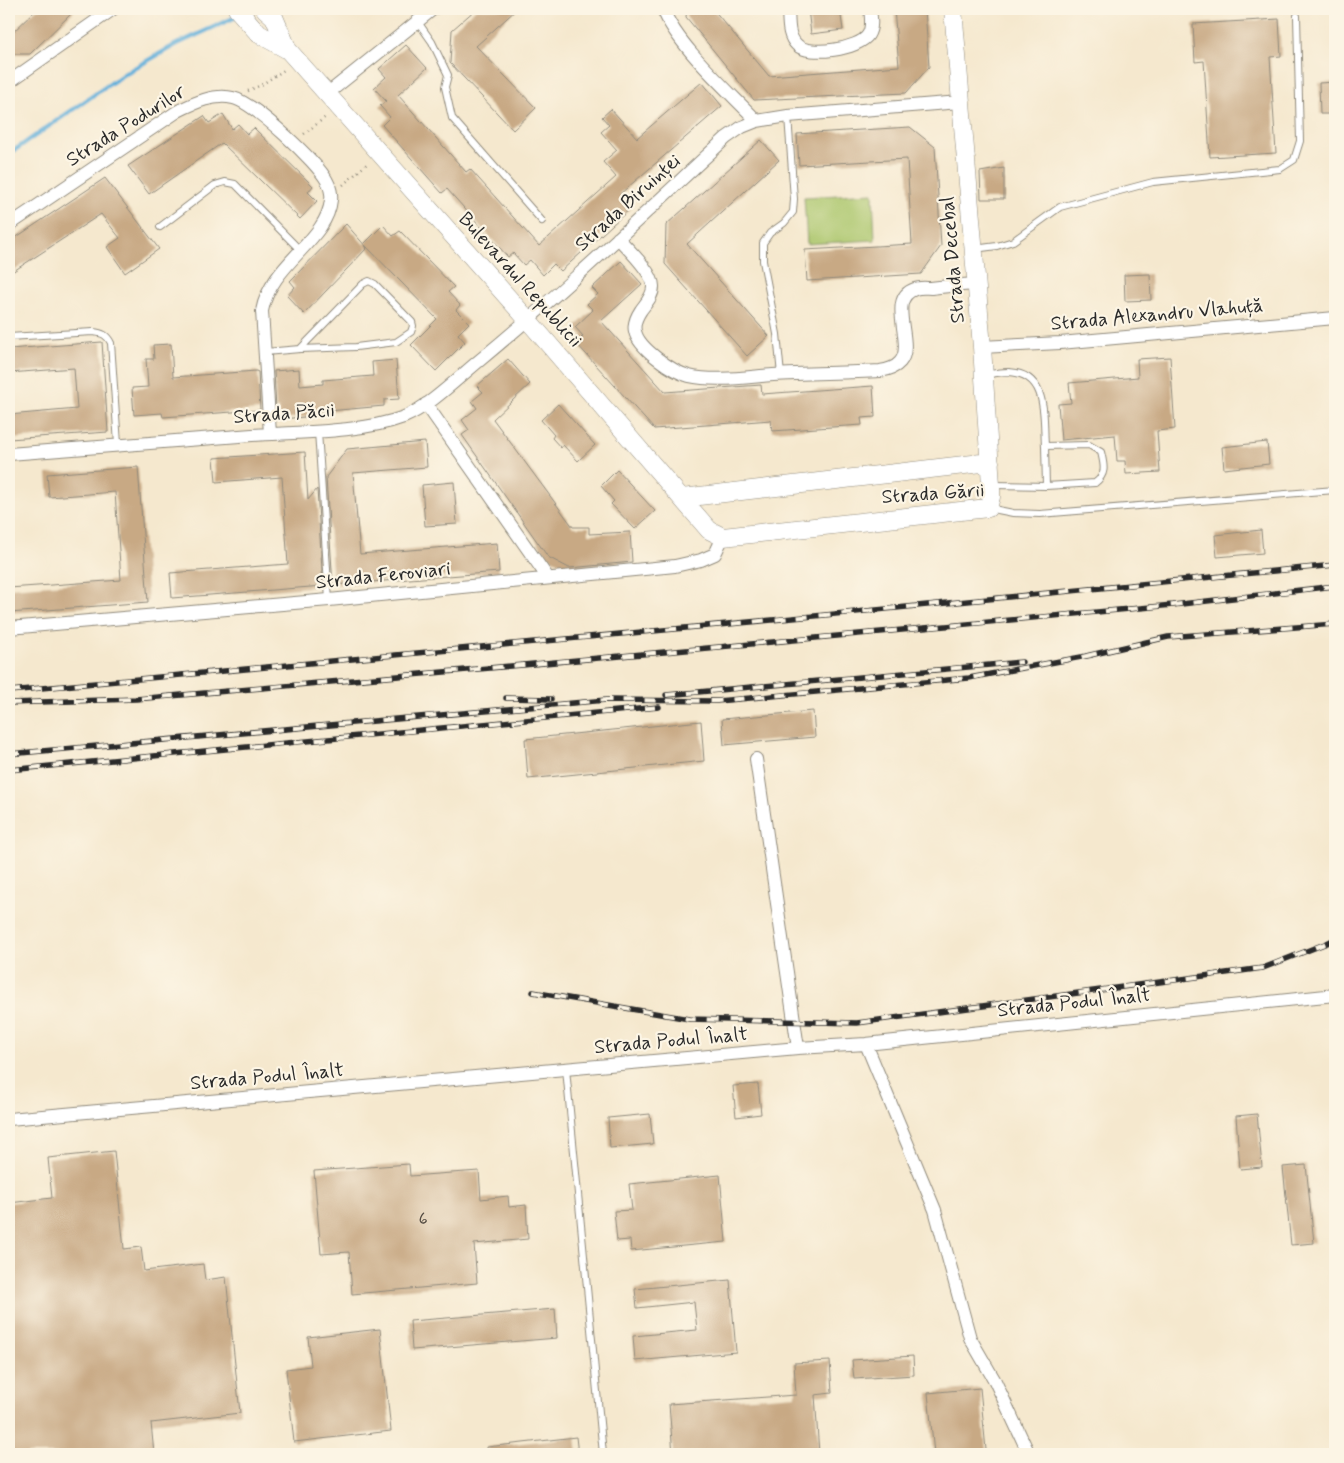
<svg xmlns="http://www.w3.org/2000/svg" width="1344" height="1463" font-family="Mynerve,sans-serif">
<rect width="100%" height="100%" fill="#fcf5e5"/>
<filter id="ink" filterUnits="userSpaceOnUse"><feTurbulence type="fractalNoise" baseFrequency=".02" numOctaves="2"/><feDisplacementMap in="SourceGraphic" scale="10" xChannelSelector="R" yChannelSelector="G"/><feConvolveMatrix kernelMatrix="1 2 1 2 8 2 1 2 1" color-interpolation-filters="sRGB"/></filter>
<filter id="wash" filterUnits="userSpaceOnUse"><feTurbulence type="fractalNoise" baseFrequency=".0096" numOctaves="4" result="noise"/><feDisplacementMap in="SourceGraphic" scale="20" xChannelSelector="R" yChannelSelector="G"/><feGaussianBlur stdDeviation="1.12" result="paint"/><feColorMatrix in="noise" values="0 0 0 0 0 0 0 0 0 0 0 0 0 0 0 0 0 1.4 0 .05"/><feComposite in="paint" operator="in"/></filter>
<g filter="url(#wash)">
<rect width="100%" height="100%" fill="#f5e8ce"/>
<path fill="#abc66c" stroke="#6b784c" d="M873,193L875,240L807,244L804,197Z"/>
<g fill="none" stroke-linecap="round" stroke-linejoin="round">
<path stroke="#60afda" stroke-width="4.5" d="M245,13L254,9
M9,154L124,74L177,44L238,16"/>
</g>
<g id="blocks">
<path fill="#c8a984" d="M37,9H76L30,54H9V36Z
M476,9H517L476,46L536,108L513,130L450,63L452,30Z
M687,9H713L769,76L899,66L894,9H925L929,67L906,93L754,100L686,17Z
M808,9H840L843,30L811,34Z
M1279,19L1281,56L1270,57L1276,153L1210,157L1204,61L1195,62L1193,24Z
M406,45L427,68L398,95L466,172L470,169L539,246L616,177L603,162L617,150L601,132L609,125L602,117L611,109L637,138L702,82L722,106L620,194L632,207L561,271L554,264L543,275L530,260L524,265L513,253L508,257L447,189L442,193L382,125L390,117L380,106L386,101L374,88L386,77L379,69Z
M1335,82V114H1320L1319,83Z
M223,114L232,129L238,124L247,134L254,128L313,186L308,192L317,201L300,219L222,143L149,194L128,166L204,116L209,123Z
M910,127L935,147L941,246L921,274L807,281L805,250L912,244L907,159L799,165L797,134Z
M761,140L779,160L687,244L769,336L747,356L665,264L666,225Z
M1004,168V199H981L980,172Z
M105,178L159,249L125,273L107,247L120,238L101,214L9,274V242Z
M346,224L367,248L304,314L287,296L295,287L290,281Z
M383,225L393,236L400,231L454,287L448,292L460,305L456,310L469,323L458,334L465,342L436,371L411,345L437,319L364,244Z
M621,261L642,284L601,321L665,392L761,385L762,394L873,386L875,417L861,418L862,425L772,431L771,420L654,429L576,343L583,336L575,327L593,310L587,304L598,294L592,288Z
M1150,274L1151,300L1125,301L1124,275Z
M102,342L108,432L9,439V415L77,409L74,368L9,373V349Z
M171,344L173,377L256,371L258,372L260,410L163,417L162,413L134,415L132,388L148,387L146,359H154L153,345Z
M1170,357L1175,429L1157,431L1160,472L1126,474L1125,461H1117L1115,435L1061,440L1058,404L1071,403L1069,383L1138,377L1137,359Z
M508,359L530,384L493,419L573,527H589V534L630,532L632,562L569,568L548,557L462,435L469,430L462,420L477,408L472,401L483,392L477,386Z
M396,360L399,399L384,400V406L317,412V416L280,419L279,408L276,409L274,371L299,369L300,386L323,384V380L373,376L372,362Z
M558,404L595,445L578,461L563,445L561,448L552,438L554,435L541,420Z
M425,442L427,467L353,473L360,554L497,543L499,572L333,585L326,477L347,449Z
M1267,442L1269,464L1224,469L1222,447Z
M305,452L308,500L317,489L323,586L172,598L170,573L288,564L282,477L216,482L214,458Z
M138,467L148,602L9,613V588L121,580L115,492L49,497L47,474Z
M617,470L655,511L635,529L611,504L614,501L601,486Z
M454,482L457,524L425,526L422,485Z
M1261,530L1263,553L1217,557L1215,535Z
M813,711L815,737L724,745L722,719Z
M701,721L704,761L528,779L525,739Z
M758,1084L761,1114L736,1117L733,1086Z
M650,1114L653,1144L610,1148L608,1118Z
M1257,1114L1262,1167L1240,1169L1236,1116Z
M114,1151L124,1249L141,1247L144,1271L203,1264L205,1280L226,1277L240,1413L151,1423L154,1454H9V1203L52,1198L48,1158Z
M409,1164L410,1176L479,1171L481,1199L508,1196L509,1207L526,1205L528,1239L474,1244L477,1283L352,1294L349,1252L321,1254L314,1171Z
M1306,1165L1314,1243L1291,1245L1283,1167Z
M720,1175L726,1242L631,1251L630,1240L617,1241L614,1211L632,1210L629,1184Z
M730,1280L736,1352L635,1361L633,1336L697,1330L694,1302L637,1308L635,1289Z
M555,1309L557,1338L412,1350L410,1321Z
M380,1329L391,1431L294,1442L286,1369L311,1366L308,1337Z
M913,1356L914,1375L854,1379L852,1360Z
M830,1361L832,1393L815,1395L819,1454H673L669,1404L796,1395L794,1363Z
M980,1388L986,1450L934,1454L928,1393Z
M576,1437L578,1454H488L487,1447Z"/>
</g>
</g>
<g filter="url(#ink)">
<use href="#blocks" fill-opacity="0" stroke="#908a7c" stroke-width="1"/>
<g fill="none" stroke-linecap="round" stroke-linejoin="round">
<g stroke="#908a7c" stroke-width="8">
<path id="lane" d="M418,22L432,42L448,75L445,87L452,118L542,221
M160,227L215,185L225,182L235,184L300,250
M974,249L997,246L1013,241L1060,207L1153,182L1280,169L1294,160L1300,141L1297,16
M9,337L93,332C103,333 107,335 111,343L118,444
M265,352L300,349L363,284L369,281L375,284L412,322L413,326L411,332L396,342L356,347L300,349
M986,374C993,374 1001,372 1009,372C1049,374 1043,417 1045,446L1089,445L1101,452C1104,465 1107,474 1095,483L1046,486L992,485
M781,375L777,334L763,261V243L770,233L784,223L793,212L794,199L788,116
M318,431L329,600
M1045,446L1046,486
M988,508L1013,513L1040,514L1335,490
M566,1069L603,1454"/>
</g>
<g stroke="#908a7c" stroke-width="14">
<path id="street" d="M663,9C677,46 729,91 757,121
M788,9C789,21 787,36 797,45C809,57 859,49 868,35C873,27 871,17 870,9
M9,82L113,9
M327,94L433,9
M9,225L178,111C194,103 215,93 233,98C254,103 317,162 327,181C330,186 332,195 331,200C327,241 271,263 262,311L270,434
M618,238C627,248 654,273 653,287C653,296 646,303 641,310C637,316 633,323 635,331C638,348 673,372 689,376C715,382 746,377 773,375C808,373 844,373 880,371C887,370 895,368 900,362C916,344 885,299 915,289C920,287 926,288 931,288C946,286 961,285 976,284
M982,347L1060,343L1335,318
M426,404L548,578
M9,454C90,447 171,441 252,435C299,432 361,433 404,417C429,407 459,377 480,360C565,290 645,213 726,138L742,127L757,121L788,116L960,102
M9,628L329,600L675,566L701,560L715,554L723,537
M756,759L798,1048
M866,1044L935,1210L970,1338L995,1381L1029,1454
M9,1119L798,1048L866,1044L1335,995"/>
</g>
<g stroke="#908a7c" stroke-width="19">
<path id="secondary" d="M237,9L259,34L288,50
M265,9L274,17L288,50L527,319L709,530L723,537L988,508L991,497V485L982,347L953,9
M682,498L990,462"/>
</g>
<path stroke="#908a7c" stroke-width="2.5" stroke-dasharray="1 4" stroke-linecap="butt" d="M248,91L261,85L284,70
M304,134L327,116
M343,185L369,162"/>
<use href="#lane" stroke="#fff" stroke-width="6"/>
<use href="#street" stroke="#fff" stroke-width="12"/>
<use href="#secondary" stroke="#fff" stroke-width="18"/>
<g stroke="#2b2b2b" stroke-width="5.5">
<path id="rail" d="M1086,656L1168,637L1335,624
M9,691L825,615L1335,565
M666,695L1022,662
M506,698L551,699
M9,703L136,699L523,665L1173,605L1335,586
M9,754L606,700L717,701L969,678L1092,655
M9,770L659,707
M533,992L689,1019L857,1023L1263,968L1327,943L1335,939"/>
</g>
<use href="#rail" stroke="#fcf5e5" stroke-width="4" stroke-dasharray="11" stroke-linecap="butt"/>
</g>
</g>
<g text-anchor="middle" dominant-baseline="central" stroke-width="4.5" stroke-linejoin="round" paint-order="stroke">
<g font-size="18" fill="#524a41">
<text x="423" y="1219">6</text>
</g>
<g font-size="20" fill="#2b2b2b" stroke="#fcf5e5">
<text transform="translate(126 126) rotate(-32)">Strada Podurilor</text>
<text transform="translate(628 203) rotate(-42)">Strada Biruinței</text>
<text transform="translate(953 260) rotate(-95)">Strada Decebal</text>
<text transform="translate(520 280) rotate(48)">Bulevardul Republicii</text>
<text transform="translate(1157 315) rotate(-5)">Strada Alexandru Vlahuță</text>
<text transform="translate(284 414) rotate(-4)">Strada Păcii</text>
<text transform="translate(933 494) rotate(-4)">Strada Gării</text>
<text transform="translate(383 576) rotate(-6)">Strada Feroviari</text>
<text transform="translate(1074 1003) rotate(-6)">Strada Podul Înalt</text>
<text transform="translate(671 1041) rotate(-5)">Strada Podul Înalt</text>
<text transform="translate(267 1077) rotate(-5)">Strada Podul Înalt</text>
</g>
</g>
<rect width="1344" height="1463" fill="none" stroke="#fcf5e5" stroke-width="30"/>
</svg>
